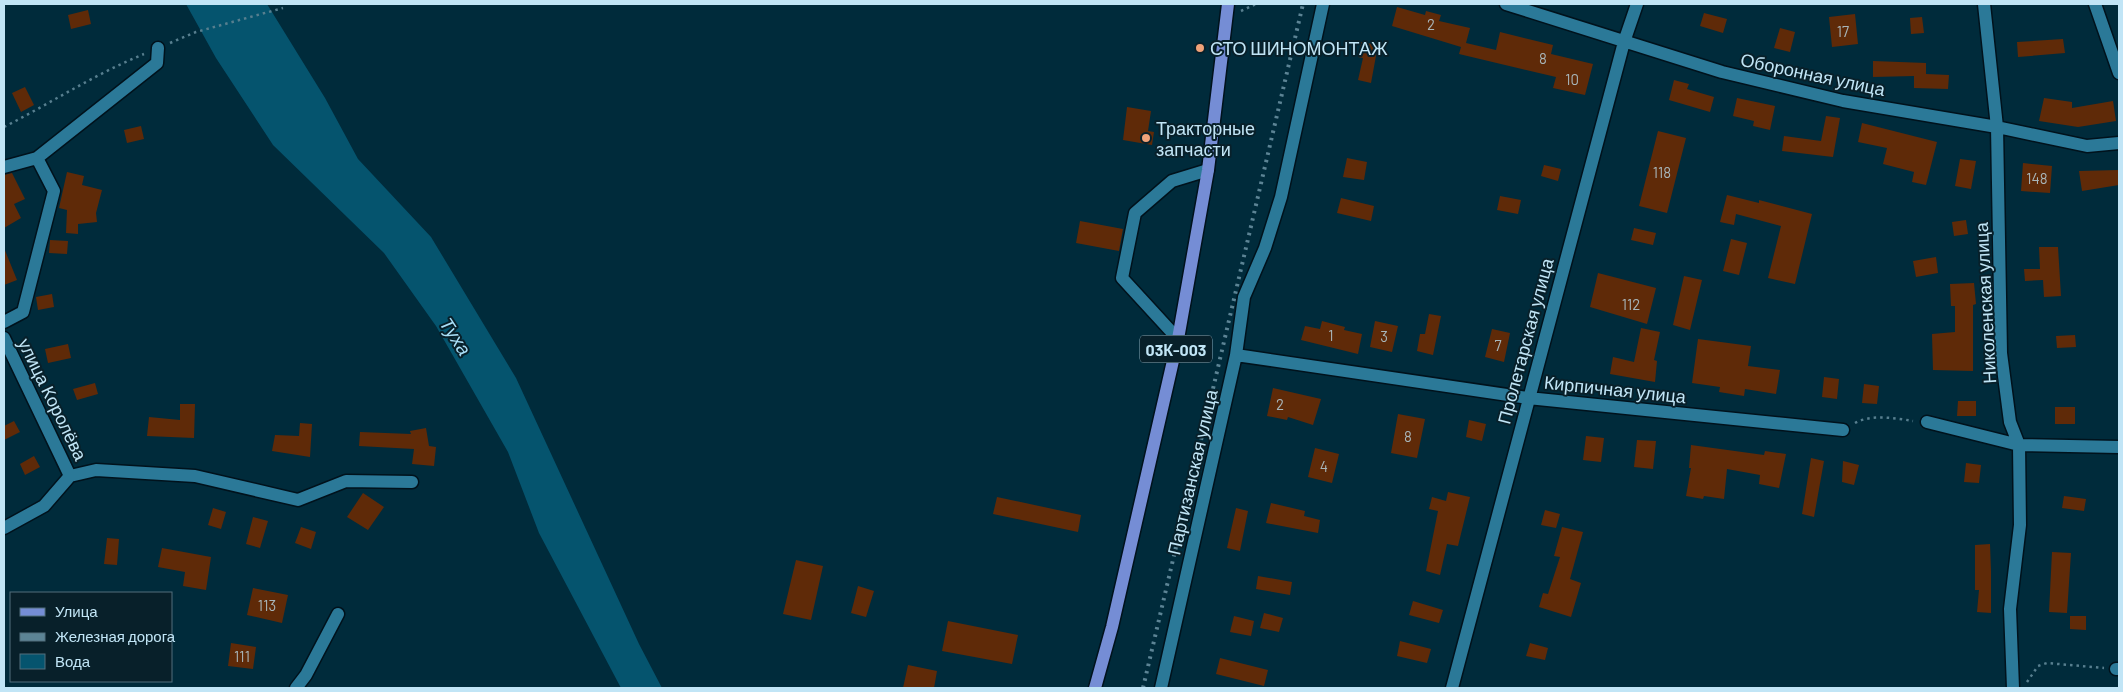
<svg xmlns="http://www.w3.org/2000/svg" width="2123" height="692" font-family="Barlow,sans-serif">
<rect width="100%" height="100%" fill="#002b3b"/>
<path fill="#05546e" d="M186,4H267L325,98L358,159L431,237L516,378L639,644L662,688H621L539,533L508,452L436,326L384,253L273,145L216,58Z"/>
<path fill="#5f2a08" d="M1397,7L1425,15L1426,11L1441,15L1439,21L1470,28L1466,43L1496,50L1500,32L1553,45L1551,54L1593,64L1585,95L1553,88L1556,77L1459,54L1461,47L1392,26Z
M88,10L91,24L71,29L68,15Z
M1704,13L1727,19L1723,33L1700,26Z
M1855,14L1858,44L1832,47L1829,17Z
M1922,17L1924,33L1911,34L1910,18Z
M1780,28L1795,32L1790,52L1774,48Z
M2063,39L2065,53L2018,57L2017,42Z
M1361,42L1378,45L1371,83L1358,80L1363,58L1358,57Z
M1873,61L1926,63V74L1949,75L1948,89L1914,88V76L1873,77Z
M1674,80L1689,84L1687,89L1714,97L1710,112L1669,100Z
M25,87L34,105L21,112L12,93Z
M1737,98L1775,106L1770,130L1753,126L1754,121L1733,116Z
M2044,98L2072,102V108L2113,101L2116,121L2078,127L2039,121Z
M1127,107L1151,111L1148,131L1154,132L1152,145L1123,140Z
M1826,116L1840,118L1833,157L1782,151L1784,136L1821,141Z
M1862,123L1937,142L1926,185L1912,182L1914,172L1883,164L1887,148L1858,142Z
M141,126L144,139L127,143L124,130Z
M1658,131L1686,138L1667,213L1639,206Z
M1347,158L1367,162L1364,180L1343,177Z
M1960,159L1976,161L1971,189L1955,186Z
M2023,163L2052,166L2050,193L2021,191Z
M1544,165L1561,169L1558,181L1541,176Z
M2119,170V185L2082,191L2079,171Z
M67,172L84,176L82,185L102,190L96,213L97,222L78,224V234L66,233L67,210L59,208Z
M12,173L25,199L14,204L21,218L4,228V175Z
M1727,195L1759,203V200L1812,214L1795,284L1768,278L1781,226L1736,214L1734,225L1720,222Z
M1500,196L1521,200L1518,214L1497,210Z
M1341,198L1374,206L1371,221L1337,213Z
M1966,220L1968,234L1954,236L1952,222Z
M1080,221L1123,229L1119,251L1076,243Z
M1634,228L1656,233L1653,245L1631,240Z
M1731,239L1747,243L1739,275L1723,271Z
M50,240L68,241L67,254L49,253Z
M2039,247H2058L2061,296L2044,297L2043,280L2025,281L2024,269H2040Z
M4,248L17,280L4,285Z
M1936,257L1938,273L1916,277L1913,261Z
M1598,273L1656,288L1647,324L1590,307Z
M1684,276L1702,280L1690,330L1673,325Z
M1974,283L1976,304L1973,305V371L1933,370L1932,334L1955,332V306H1951L1950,284Z
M52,294L54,307L38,310L36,297Z
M1429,314L1441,316L1433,355L1417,351L1420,334H1425Z
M1322,321L1345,327L1344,330L1362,334L1358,354L1301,340L1305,326L1320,329Z
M1375,321L1398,326L1392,352L1370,347Z
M1641,328L1660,332L1654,360L1657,361L1655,382L1610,374L1613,357L1634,362Z
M1492,329L1510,333L1504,362L1485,357Z
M2075,335L2076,347L2057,348L2056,336Z
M1698,339L1751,346L1748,366L1780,370L1776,394L1745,389L1744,396L1719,392L1720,387L1692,383Z
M68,344L71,358L48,363L45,349Z
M1824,377L1839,379L1837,399L1822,397Z
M95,383L98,394L77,400L73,389Z
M1864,384L1879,386L1877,404L1862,403Z
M1273,388L1321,399L1313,425L1288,417L1287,420L1267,416Z
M1958,401H1976V416H1957Z
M180,404H195L194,438L147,436L149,417L180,420Z
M2055,407H2075V424H2055Z
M1398,414L1425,419L1417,458L1391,453Z
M1469,420L1486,424L1482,441L1466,437Z
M14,421L20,432L4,440V426Z
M300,423L312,424L310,457L272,451L275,435L299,436Z
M426,428L429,446L436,447L434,466L412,464L414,449L359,446L360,432L411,434L410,431Z
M1586,436L1604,438L1601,462L1583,460Z
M1637,440L1656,441L1653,469L1634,467Z
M1691,445L1764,455L1765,451L1786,454L1779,488L1759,484L1760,475L1727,469L1724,499L1704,496L1703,499L1686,496L1691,468H1689Z
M1315,448L1339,454L1332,483L1308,477Z
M34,456L40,467L25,475L20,464Z
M1811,458L1824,461L1814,517L1802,514Z
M1843,461L1859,465L1854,485L1842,482Z
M1966,463L1981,465L1979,483L1964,482Z
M1448,492L1470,497L1458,546L1447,544L1440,575L1426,571L1438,511L1429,509L1432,497L1446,501Z
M363,493L384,507L368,530L347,517Z
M2064,496L2086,499L2084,511L2062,508Z
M997,497L1081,515L1078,532L993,514Z
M1271,503L1305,511L1304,516L1320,520L1318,533L1266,523Z
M213,508L226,512L221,529L208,525Z
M1236,508L1248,511L1240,551L1227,548Z
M1545,510L1560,514L1556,528L1541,525Z
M253,517L268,521L260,548L246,544Z
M301,527L316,532L311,549L295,543Z
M1562,527L1583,532L1570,579L1581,583L1571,617L1539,607L1543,593L1548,594L1560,557L1554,556Z
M107,538L119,539L117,565L104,564Z
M1990,544L1991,571V613L1977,612L1979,590H1975V545Z
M162,548L211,557L206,590L183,586L185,572L158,567Z
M2052,552L2071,553L2067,613L2049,612Z
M796,560L823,566L811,620L783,614Z
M1258,576L1292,582L1290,595L1256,589Z
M858,586L874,591L866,617L851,613Z
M253,588L288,595L282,623L247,615Z
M1413,601L1443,610L1439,623L1409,615Z
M1264,613L1283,618L1279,632L1260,628Z
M1234,616L1254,621L1251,636L1230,632Z
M2070,616H2086V630L2070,629Z
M948,621L1018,635L1012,664L942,651Z
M1400,641L1431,649L1427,663L1397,656Z
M231,643L256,647L253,669L228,666Z
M1530,643L1548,648L1545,660L1526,656Z
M1220,658L1268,670L1264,686L1216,674Z
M908,665L937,671L934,688H903Z"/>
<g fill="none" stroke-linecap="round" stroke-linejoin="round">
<g stroke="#00121c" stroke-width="15">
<path id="minor" d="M1506,4L1722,72L1843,101L1997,127L2087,146L2119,143
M1984,4L1997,127L2001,353L2010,422L2019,445L2020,525L2010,609L2013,688
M2095,4L2119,73
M4,167L37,158L157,63L158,48
M4,322L23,312L54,191L37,158
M4,338L70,476
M1178,339L1122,278L1135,213L1172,181L1208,170
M1236,355L1528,398L1843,430
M1927,422L2019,445L2119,447
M4,528L44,506L70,476L96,470L195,476L298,500L346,481L412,482
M2116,669H2119
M296,688L306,675L338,614
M1161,688L1236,355L1244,297L1265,248L1281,197L1323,4
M1452,688L1624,42L1637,4"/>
</g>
<g stroke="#00121c" stroke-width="15">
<path id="major" d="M1095,688L1112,627L1178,339L1208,170L1228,4"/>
</g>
<path stroke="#577f8f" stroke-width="2.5" stroke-dasharray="2.5 4" stroke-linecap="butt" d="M1241,11L1256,4
M170,43L196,32L283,8
M4,127C51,103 95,74 144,54
M1855,423C1871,414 1895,418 1913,421
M2027,682L2038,666L2047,663L2104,668"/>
<use href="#minor" stroke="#2b7998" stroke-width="12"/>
<use href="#major" stroke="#758dd5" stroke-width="12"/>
<path stroke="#5c8495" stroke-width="4" stroke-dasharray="2.5 5" stroke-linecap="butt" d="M1143,688L1303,4"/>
</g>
<g fill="#f0a279" stroke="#08202a" stroke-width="2">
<circle cx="1200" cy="48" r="5"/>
<circle cx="1146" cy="138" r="5"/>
</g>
<g text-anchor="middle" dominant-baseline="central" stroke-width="4" stroke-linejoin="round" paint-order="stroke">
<g font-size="15" fill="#a8b6ba">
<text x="1431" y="24">2</text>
<text x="1843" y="31">17</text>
<text x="1543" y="58">8</text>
<text x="1572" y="79">10</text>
<text x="1662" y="172">118</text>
<text x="2037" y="178">148</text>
<text x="1631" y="304">112</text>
<text x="1331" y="335">1</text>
<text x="1384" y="336">3</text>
<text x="1498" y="345">7</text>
<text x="1280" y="404">2</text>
<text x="1408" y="436">8</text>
<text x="1324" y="466">4</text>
<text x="267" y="605">113</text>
<text x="242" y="656">111</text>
</g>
<rect fill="#08202a" stroke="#8aaab9" stroke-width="1" x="1140" y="335.5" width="72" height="27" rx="4"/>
<g font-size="16" font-weight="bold" fill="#c1e5f6">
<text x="1176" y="349">03К-003</text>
</g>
<g font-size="18" fill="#c1e5f6" stroke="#08202a" text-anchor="start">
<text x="1210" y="48">СТО ШИНОМОНТАЖ</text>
<text x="1156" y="128">Тракторные<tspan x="1156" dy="21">запчасти</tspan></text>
</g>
<g font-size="18" fill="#c1e5f6" stroke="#08202a">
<text transform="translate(1813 74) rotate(12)">Оборонная улица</text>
<text transform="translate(1985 303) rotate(-93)">Николенская улица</text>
<text transform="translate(1525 341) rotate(-75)">Пролетарская улица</text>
<text transform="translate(1615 389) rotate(6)">Кирпичная улица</text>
<text transform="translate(53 399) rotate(64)">улица Королёва</text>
<text transform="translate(1192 472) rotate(-77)">Партизанская улица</text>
</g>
<g font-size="19" font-style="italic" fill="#a9dff8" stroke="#08202a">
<text transform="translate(456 336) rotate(57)">Туха</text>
</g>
</g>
<rect width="2123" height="692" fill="none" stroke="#c1e5f6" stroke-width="10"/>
<rect x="10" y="592" width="162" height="90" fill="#08202a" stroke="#526f7c"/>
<rect x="20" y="608" width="25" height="8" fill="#758dd5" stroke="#526f7c"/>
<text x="55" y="617" font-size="15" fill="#c1e5f6">Улица</text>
<rect x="20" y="633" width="25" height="8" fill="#5c8495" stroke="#526f7c"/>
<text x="55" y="642" font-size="15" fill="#c1e5f6">Железная дорога</text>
<rect x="20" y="654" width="25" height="15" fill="#05546e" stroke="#526f7c"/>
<text x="55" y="667" font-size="15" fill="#c1e5f6">Вода</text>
</svg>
